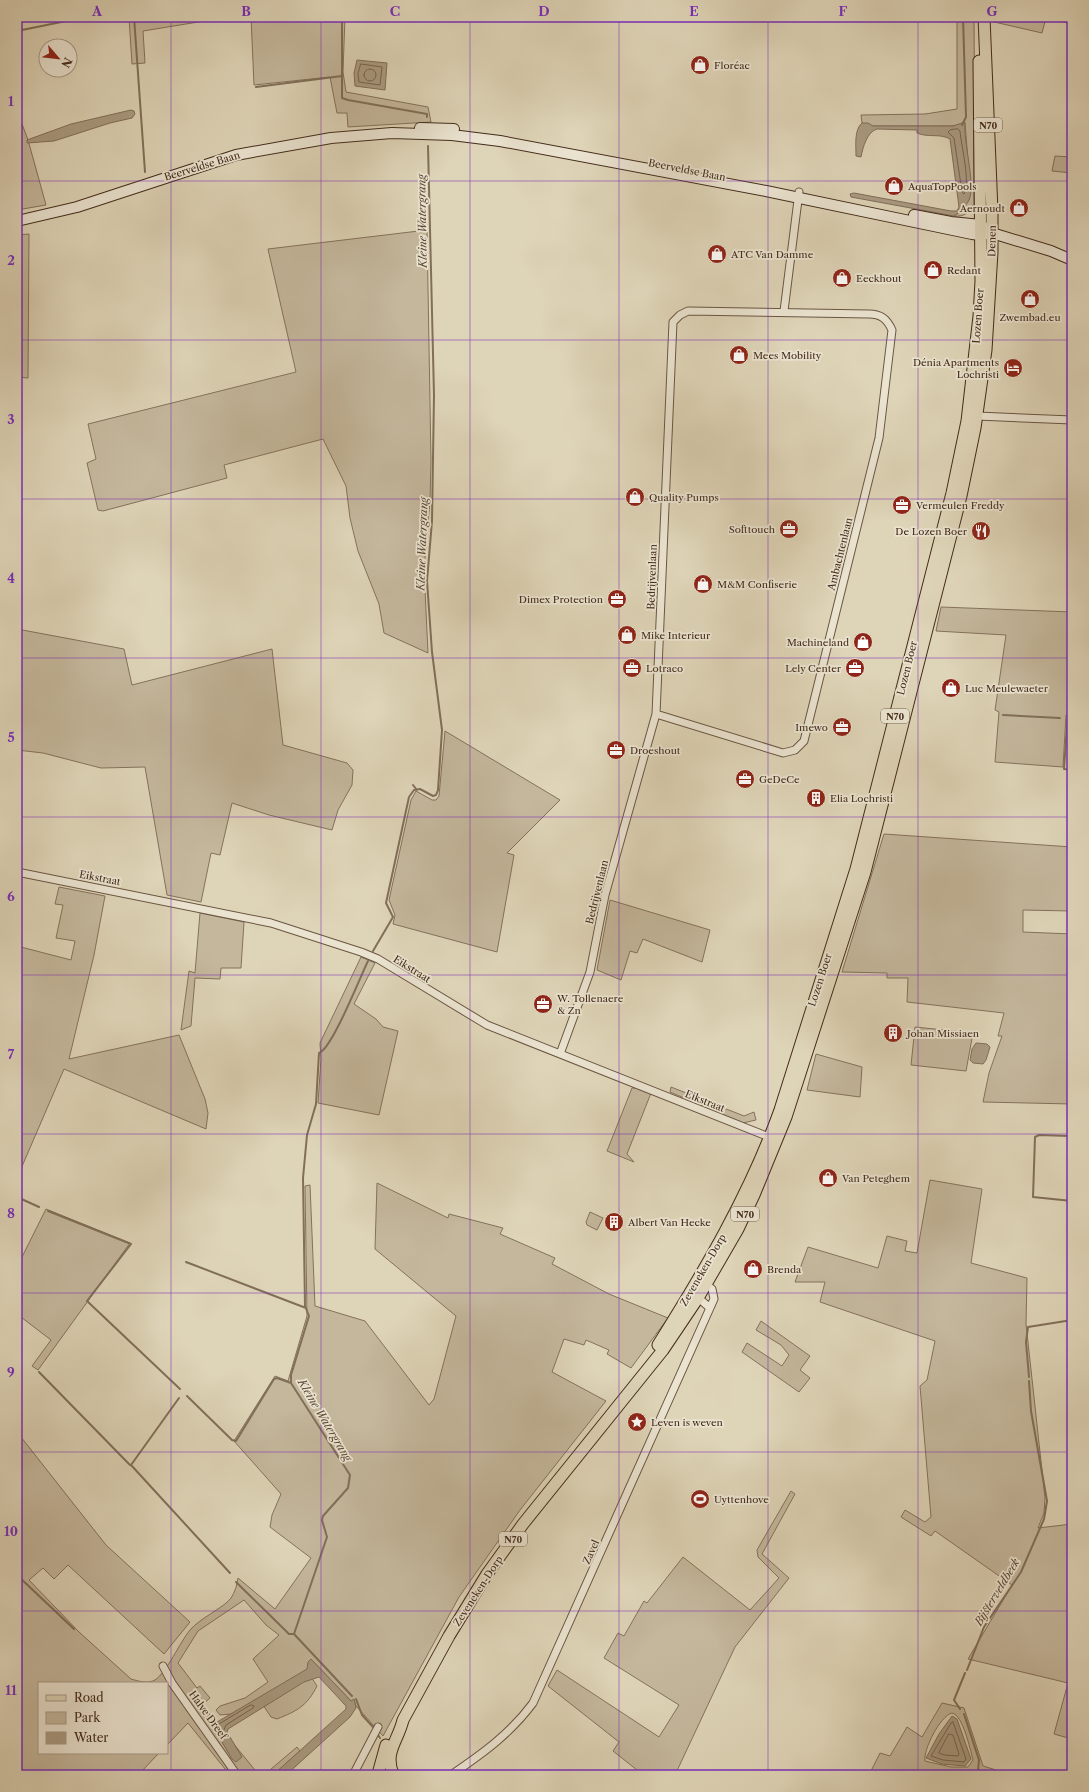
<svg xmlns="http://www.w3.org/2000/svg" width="1089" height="1792" font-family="'Libre Caslon Text',serif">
<rect width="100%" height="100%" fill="#ded4b7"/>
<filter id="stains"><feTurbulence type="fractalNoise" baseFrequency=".005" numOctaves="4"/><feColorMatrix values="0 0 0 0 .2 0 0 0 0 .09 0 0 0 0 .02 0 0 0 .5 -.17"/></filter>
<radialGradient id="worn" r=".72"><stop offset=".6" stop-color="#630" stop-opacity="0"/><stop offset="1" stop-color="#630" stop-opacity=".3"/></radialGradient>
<path fill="#c4b79c" stroke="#84725c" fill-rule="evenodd" d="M129,17H229L143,31L145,63L132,64Z
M251,17H345L343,72L346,92L428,107L431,122L348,127L347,113H337L330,77L254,85Z
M957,17H974C975,79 973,142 974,204C969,213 964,217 954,216L969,200L970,186L965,123L953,126H873L862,123L861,115L925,114L957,109Z
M990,17H1072V24L1046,18L1042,33L990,21Z
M17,124H22L28,140L46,205L17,210Z
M1055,156L1072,157V173L1052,171Z
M427,230L431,461L430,501L424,569L428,653L384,633L379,604L358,551L350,518L346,486L323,439L224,465L227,478L103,511L98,510L87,463L96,459L88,424L296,372L268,249Z
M29,234L28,378L17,377V235Z
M941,607L1072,612V715H1066L1063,767L995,762L999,712L995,710L1006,635L936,631Z
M17,629L124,649L132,685L272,649L283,745L347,763L353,770L352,785L338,810L332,830L269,815L232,803L220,855L211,853L201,902L167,895L145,767L101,768L43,753L17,750Z
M445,731L560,800L507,853L514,855L497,952L393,924L395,915L389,900L411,800L416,791L432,800H436L439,796Z
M884,834L1072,847V911L1023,910V932L1072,934V1104L983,1102L989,1073L1002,1036H998L1004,1013L907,1002L908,978H887V973L842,972Z
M59,887L105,896L94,955L69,1059L179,1035L205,1099L208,1113L206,1129L64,1069L17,1178V946L71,960L75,941L56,938L63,905L55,904Z
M610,900L710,930L702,962L643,939L637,953L630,951L621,980L597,970Z
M200,913L244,922L241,968H221L220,979L195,978L191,1026L181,1030L189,971L195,973Z
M361,957L375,963L354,1004L376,1019L383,1027L398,1031L379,1115L318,1103L321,1059L320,1043Z
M915,1027L973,1033L966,1071L911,1065Z
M816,1054L862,1067L860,1097L807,1090Z
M671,1087L744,1116L754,1112L756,1120L743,1123L670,1092Z
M632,1088H637L651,1093L627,1154L634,1162L607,1151Z
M930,1180L982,1189L971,1263L1027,1278L1026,1324L1045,1498L1044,1513L1038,1528L1072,1524V1739L1054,1734L1068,1683L968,1659L1012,1585L935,1531L931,1536L901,1517L905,1510L925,1522L931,1517L920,1386L927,1380L935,1341L820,1302L825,1282H795L808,1247L878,1268L887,1236L907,1241L905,1251L917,1253Z
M377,1183L448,1218L449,1214L503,1228L500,1234L555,1258L552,1264L609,1294L668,1318L631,1368L607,1354L609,1350L586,1340L584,1345L564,1339L552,1372L606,1401L520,1510L459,1597L383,1736L356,1706L354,1700L351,1701L311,1659C303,1667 312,1678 317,1686C307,1706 297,1711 277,1719L271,1717L263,1705L231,1714L220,1715L216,1710L220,1706L245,1698L268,1682L253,1659L279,1635L266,1625L244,1600L198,1631L178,1663L197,1688L200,1686L210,1698L202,1705L259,1775H230L188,1723L167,1745V1683H39V1753H159L140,1773L143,1775H17V1432L106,1545L190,1622L164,1654L68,1565L54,1579L43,1568L29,1580L79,1632L131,1679C138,1681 148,1684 155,1680C167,1672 180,1642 190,1630C200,1618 225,1607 231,1598C235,1592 237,1585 238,1578L275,1609L311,1558L270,1527L272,1515L281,1494L234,1441L275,1376L288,1381L307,1316L305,1186L310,1185L315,1306L365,1321L429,1405L434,1399L456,1316L375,1249Z
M46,1209L130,1243L38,1370L32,1366L51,1340L17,1314V1267Z
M590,1212L603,1218L597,1230L587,1225L586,1222Z
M761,1321L810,1356L800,1370L810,1378L799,1392L742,1352L747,1343L782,1366L789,1355L781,1345L756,1330Z
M791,1491L795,1494L762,1554L789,1578L735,1647L675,1775H641L642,1774L613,1751L619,1742L548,1686L557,1670L659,1737L679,1705L604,1658L618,1633L624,1636L644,1601L647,1603L683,1557L750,1610L779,1578L758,1557L757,1550Z
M942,1703L964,1708L983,1766L996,1770L998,1775H869L880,1753L890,1756L907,1727L922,1737ZM952,1713C963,1715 970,1749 973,1760L968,1767H951L925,1761C923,1750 940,1716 952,1713Z
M297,1747L300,1751L273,1775H264Z"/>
<path fill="#aa9b82" stroke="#816f59" d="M357,60L387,63L385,90L355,86L354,73Z
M131,110L134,111L135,114L132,118L110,123L54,141L27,143V140L71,124Z
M965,122C963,142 976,185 969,200C966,206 959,213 954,216L851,197L850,194L854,193L951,211H957L959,207L950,139C940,133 928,138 917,133V130L877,129C867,132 863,147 861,157L856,156C856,145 854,130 862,123H868L873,126H953Z
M976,1043L987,1044L990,1047L986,1060L983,1064L973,1063L970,1060L972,1049Z
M311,1659L351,1701L354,1699L356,1708L350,1717L286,1775H273L346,1709V1706L319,1677L304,1682L228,1729L227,1732L242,1757L236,1762L232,1759L212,1725L307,1669L308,1662Z
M952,1716L957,1719L971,1759L965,1766L942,1764L926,1758L939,1734Z"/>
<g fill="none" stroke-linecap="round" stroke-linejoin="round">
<path stroke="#77644e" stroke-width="1" d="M361,64L382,67L380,85L359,82L358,74Z
M364 75a6 6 0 1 1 12 0a6 6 0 1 1-12 0Z
M958,129L960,131C961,144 971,185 964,194L962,192L954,138L948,132L950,130Z
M251,1705L254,1706L253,1708L226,1725L223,1732L220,1731L218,1725Z
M953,1722L966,1759L964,1762L943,1760L931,1756L951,1723Z
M949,1734L953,1735L959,1754L958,1756L944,1755L939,1753Z"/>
<path stroke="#816f59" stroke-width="2" d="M134,17L145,172
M342,17V98L348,100L427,114V117
M17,31L86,17
M256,87L342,76
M962,125L966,117L963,17
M959,213L964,205
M1072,652L1064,769L1072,770
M1003,715L1060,718
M413,785L417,790
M373,951L393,917L386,903L409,797L414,790L420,789L433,796L436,795L438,790L442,730L432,652L427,581L432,521L434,395L428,146
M1072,1118L1069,1136L1039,1135L1035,1137L1033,1197L1072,1201
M17,1197L39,1207
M48,1211L131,1244L87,1301L180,1389
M186,1262L306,1308
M39,1372L130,1465
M1029,1377L1026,1342L1028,1327L1072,1320
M187,1396L232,1440L236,1441L274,1379L277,1378L291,1383
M179,1398L131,1465L230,1573
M17,1575L74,1629
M236,1582L289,1634H294
M967,1670L984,1627L1021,1572L1044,1519L1047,1501L1031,1411L1029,1381
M352,1696L294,1634L327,1537L322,1520L323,1516L348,1488L350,1475L291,1383V1375L309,1316L305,1306L303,1178L307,1135L316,1104L319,1053C332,1049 360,977 368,961
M356,1699L362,1715L373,1727
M960,1709L954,1700L965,1673
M964,1714L979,1760L978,1771
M378,1735L380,1738"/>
<g stroke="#6a5642" stroke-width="9">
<path id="street" d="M784,311L799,192
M977,416L1072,420
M17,872L271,923L361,952L378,959L487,1025L774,1139
M560,1054L590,972L605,895L656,714L673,322L680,315L688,311L869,314C881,314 887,319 892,330L879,438L804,741L795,750L783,753L656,714
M695,1295L710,1308
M163,1666L172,1683L237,1775
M353,1775L378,1727
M451,1775C482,1754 510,1734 533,1703L714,1299L712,1289L703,1281"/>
</g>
<g stroke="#442c1b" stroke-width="12">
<path id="secondary" d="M420,128L454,129
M914,215L951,222L981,225L992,233L1051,251L1072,260
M17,221L77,207L236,155L331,138L392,133L452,135L500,141L766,191L972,234L980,235L992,233"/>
</g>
<g stroke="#442c1b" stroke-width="13">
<path id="primary" d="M658,1345C705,1270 750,1194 780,1110L856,869L952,493L967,421L979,316L981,281L979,61
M378,1774L386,1745
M393,1774C384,1752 398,1741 403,1720L449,1636L487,1574L523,1524L663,1350L698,1298L738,1229L754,1195L786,1117L865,872L961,496L975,428L986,350L992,252V211L984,17"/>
</g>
<use href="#street" stroke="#eae3d0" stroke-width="7"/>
<use href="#secondary" stroke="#eae3d0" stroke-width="10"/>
<use href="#primary" stroke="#ded4b7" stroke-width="11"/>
</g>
<path fill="none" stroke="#7b2cbf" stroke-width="1" stroke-opacity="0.55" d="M171,17V1775M321,17V1775M470,17V1775M619,17V1775M768,17V1775M918,17V1775M17,181H1072M17,340H1072M17,499H1072M17,658H1072M17,817H1072M17,975H1072M17,1134H1072M17,1293H1072M17,1452H1072M17,1611H1072"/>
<defs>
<g id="shop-disc" transform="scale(1)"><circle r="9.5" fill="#8f2418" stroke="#eae3d0"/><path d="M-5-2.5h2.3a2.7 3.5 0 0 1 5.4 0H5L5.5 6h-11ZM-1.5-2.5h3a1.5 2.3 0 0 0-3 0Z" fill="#fff"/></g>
<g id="hotel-disc" transform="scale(1)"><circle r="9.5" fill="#8f2418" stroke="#eae3d0"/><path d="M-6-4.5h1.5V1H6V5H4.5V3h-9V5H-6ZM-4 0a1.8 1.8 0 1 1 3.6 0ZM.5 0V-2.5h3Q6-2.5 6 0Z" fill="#fff"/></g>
<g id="office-disc" transform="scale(1)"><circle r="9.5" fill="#8f2418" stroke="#eae3d0"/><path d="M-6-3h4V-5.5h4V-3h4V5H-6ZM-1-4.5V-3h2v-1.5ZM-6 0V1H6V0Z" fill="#fff"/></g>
<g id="restaurant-disc" transform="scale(1)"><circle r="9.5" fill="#8f2418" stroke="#eae3d0"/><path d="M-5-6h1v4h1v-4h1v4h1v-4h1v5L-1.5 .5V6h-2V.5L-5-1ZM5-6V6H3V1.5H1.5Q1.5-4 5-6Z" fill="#fff"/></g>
<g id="building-disc" transform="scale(1)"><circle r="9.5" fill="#8f2418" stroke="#eae3d0"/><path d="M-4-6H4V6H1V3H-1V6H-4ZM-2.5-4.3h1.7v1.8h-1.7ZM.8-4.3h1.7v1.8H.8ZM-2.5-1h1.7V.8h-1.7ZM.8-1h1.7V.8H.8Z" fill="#fff"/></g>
<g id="sight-disc" transform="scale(1)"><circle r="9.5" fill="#8f2418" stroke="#eae3d0"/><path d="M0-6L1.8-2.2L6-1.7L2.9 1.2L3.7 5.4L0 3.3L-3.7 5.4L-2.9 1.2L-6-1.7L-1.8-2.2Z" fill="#fff"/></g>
<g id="stadium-disc" transform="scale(1)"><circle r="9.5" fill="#8f2418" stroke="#eae3d0"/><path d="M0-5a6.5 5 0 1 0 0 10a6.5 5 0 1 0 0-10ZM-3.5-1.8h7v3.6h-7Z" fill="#fff"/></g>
</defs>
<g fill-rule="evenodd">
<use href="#shop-disc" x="700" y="65"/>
<use href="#shop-disc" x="894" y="186"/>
<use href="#shop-disc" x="1019" y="208"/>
<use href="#shop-disc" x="717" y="254"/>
<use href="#shop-disc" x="933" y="270"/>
<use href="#shop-disc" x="842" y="278"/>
<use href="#shop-disc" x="1030" y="299"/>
<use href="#shop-disc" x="739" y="355"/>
<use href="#hotel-disc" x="1013" y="368"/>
<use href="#shop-disc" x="635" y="497"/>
<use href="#office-disc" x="902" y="505"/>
<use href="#office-disc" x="789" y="529"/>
<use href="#restaurant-disc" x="981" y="531"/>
<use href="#shop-disc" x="703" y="584"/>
<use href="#office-disc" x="617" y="599"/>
<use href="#shop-disc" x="627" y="635"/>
<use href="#shop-disc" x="863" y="642"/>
<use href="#office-disc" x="632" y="668"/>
<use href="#office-disc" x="855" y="668"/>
<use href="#shop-disc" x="951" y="688"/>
<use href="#office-disc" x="842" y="727"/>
<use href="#office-disc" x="616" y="750"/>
<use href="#office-disc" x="745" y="779"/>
<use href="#building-disc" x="816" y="798"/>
<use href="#office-disc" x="543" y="1004"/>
<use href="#building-disc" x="893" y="1033"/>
<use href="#shop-disc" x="828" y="1178"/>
<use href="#building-disc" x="614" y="1222"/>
<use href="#shop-disc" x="753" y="1269"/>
<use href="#sight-disc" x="637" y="1422"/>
<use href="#stadium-disc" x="700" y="1499"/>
</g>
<g text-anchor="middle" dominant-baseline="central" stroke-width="3.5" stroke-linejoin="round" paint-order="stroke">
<g fill="#eae3d0" stroke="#766351" stroke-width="1">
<rect x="974" y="118" width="28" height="14" rx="3"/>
<rect x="881" y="709" width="28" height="14" rx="3"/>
<rect x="731" y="1207" width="28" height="14" rx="3"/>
<rect x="499" y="1532" width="28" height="14" rx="3"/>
</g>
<g font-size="9" font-weight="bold" fill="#442c1b">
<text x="988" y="125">N70</text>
<text x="895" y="716">N70</text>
<text x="745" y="1214">N70</text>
<text x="513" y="1539">N70</text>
</g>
<g font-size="10" fill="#442c1b" stroke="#eae3d0" text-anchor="start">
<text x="714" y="65">Floréac</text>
<text x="908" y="186">AquaTopPools</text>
<text x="1005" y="208" text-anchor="end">Aernoudt</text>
<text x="731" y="254">ATC Van Damme</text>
<text x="947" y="270">Redant</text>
<text x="856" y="278">Eeckhout</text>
<text x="1030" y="317" text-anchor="middle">Zwembad.eu</text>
<text x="753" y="355">Mees Mobility</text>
<text x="999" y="362" text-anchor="end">Dénia Apartments<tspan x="999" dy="12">Lochristi</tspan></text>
<text x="649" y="497">Quality Pumps</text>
<text x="916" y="505">Vermeulen Freddy</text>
<text x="775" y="529" text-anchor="end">Softtouch</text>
<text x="967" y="531" text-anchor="end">De Lozen Boer</text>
<text x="717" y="584">M&amp;M Confiserie</text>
<text x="603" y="599" text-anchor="end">Dimex Protection</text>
<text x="641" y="635">Mike Interieur</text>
<text x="849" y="642" text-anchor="end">Machineland</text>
<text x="646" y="668">Lotraco</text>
<text x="841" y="668" text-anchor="end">Lely Center</text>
<text x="965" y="688">Luc Meulewaeter</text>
<text x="828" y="727" text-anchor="end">Imewo</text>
<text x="630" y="750">Droeshout</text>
<text x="759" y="779">GeDeCe</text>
<text x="830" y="798">Elia Lochristi</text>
<text x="557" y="998">W. Tollenaere<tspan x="557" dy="12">&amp; Zn</tspan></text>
<text x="907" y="1033">Johan Missiaen</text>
<text x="842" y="1178">Van Peteghem</text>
<text x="628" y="1222">Albert Van Hecke</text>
<text x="767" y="1269">Brenda</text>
<text x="651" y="1422">Leven is weven</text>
<text x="714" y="1499">Uyttenhove</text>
</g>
<g font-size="10" fill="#442c1b" stroke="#eae3d0">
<text transform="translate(202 166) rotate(-17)">Beerveldse Baan</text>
<text transform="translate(687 170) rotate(11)">Beerveldse Baan</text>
<text transform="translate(992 241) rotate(-89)">Denen</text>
<text transform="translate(978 316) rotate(-86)">Lozen Boer</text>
<text transform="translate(840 554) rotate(-76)">Ambachtenlaan</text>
<text transform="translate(652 577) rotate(-88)">Bedrijvenlaan</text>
<text transform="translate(907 668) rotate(-76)">Lozen Boer</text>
<text transform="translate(100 878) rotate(11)">Eikstraat</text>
<text transform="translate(597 892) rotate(-76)">Bedrijvenlaan</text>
<text transform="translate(412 969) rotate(32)">Eikstraat</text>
<text transform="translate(820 980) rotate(-72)">Lozen Boer</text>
<text transform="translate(705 1101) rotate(22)">Eikstraat</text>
<text transform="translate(703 1270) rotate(-60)">Zeveneken-Dorp</text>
<text transform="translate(591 1552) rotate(-66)">Zavel</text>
<text transform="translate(478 1591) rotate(-57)">Zeveneken-Dorp</text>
<text transform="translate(208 1715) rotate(54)">Halve Dreef</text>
</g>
<g font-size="11" font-style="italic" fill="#5e4835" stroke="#eae3d0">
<text transform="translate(422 221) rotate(-91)">Kleine Watergrang</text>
<text transform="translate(422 544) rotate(-88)">Kleine Watergrang</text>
<text transform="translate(325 1420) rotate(59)">Kleine Watergrang</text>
<text transform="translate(997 1592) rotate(-59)">Bijsterveldbeek</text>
</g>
</g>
<rect width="1089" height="1792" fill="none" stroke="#ded4b7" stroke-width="44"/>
<rect x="38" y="1682" width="130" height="72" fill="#eae3d0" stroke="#a89a88"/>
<rect x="46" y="1695" width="20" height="6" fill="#ded4b7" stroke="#a89a88"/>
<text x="74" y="1702" font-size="12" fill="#442c1b">Road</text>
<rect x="46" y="1712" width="20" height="12" fill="#c4b79c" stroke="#a89a88"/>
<text x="74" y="1722" font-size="12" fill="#442c1b">Park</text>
<rect x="46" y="1732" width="20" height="12" fill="#aa9b82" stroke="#a89a88"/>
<text x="74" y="1742" font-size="12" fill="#442c1b">Water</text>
<g transform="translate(58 58) rotate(118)"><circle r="19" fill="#eae3d0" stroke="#a89a88"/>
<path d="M0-3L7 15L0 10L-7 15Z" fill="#8f2418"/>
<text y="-6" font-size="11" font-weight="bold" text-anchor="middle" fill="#442c1b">N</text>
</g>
<rect x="22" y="22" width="1045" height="1748" fill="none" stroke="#7b2cbf" stroke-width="1.5"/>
<g font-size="13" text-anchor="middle" font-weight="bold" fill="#7b2cbf">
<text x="97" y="16">A</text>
<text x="246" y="16">B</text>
<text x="395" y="16">C</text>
<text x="544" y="16">D</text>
<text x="694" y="16">E</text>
<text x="843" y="16">F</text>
<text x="992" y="16">G</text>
<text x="11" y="106">1</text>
<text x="11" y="265">2</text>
<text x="11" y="424">3</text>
<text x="11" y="583">4</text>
<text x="11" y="742">5</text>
<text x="11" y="901">6</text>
<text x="11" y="1059">7</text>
<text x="11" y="1218">8</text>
<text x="11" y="1377">9</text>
<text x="11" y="1536">10</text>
<text x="11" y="1695">11</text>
</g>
<rect width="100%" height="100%" filter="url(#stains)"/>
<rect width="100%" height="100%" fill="url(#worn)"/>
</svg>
